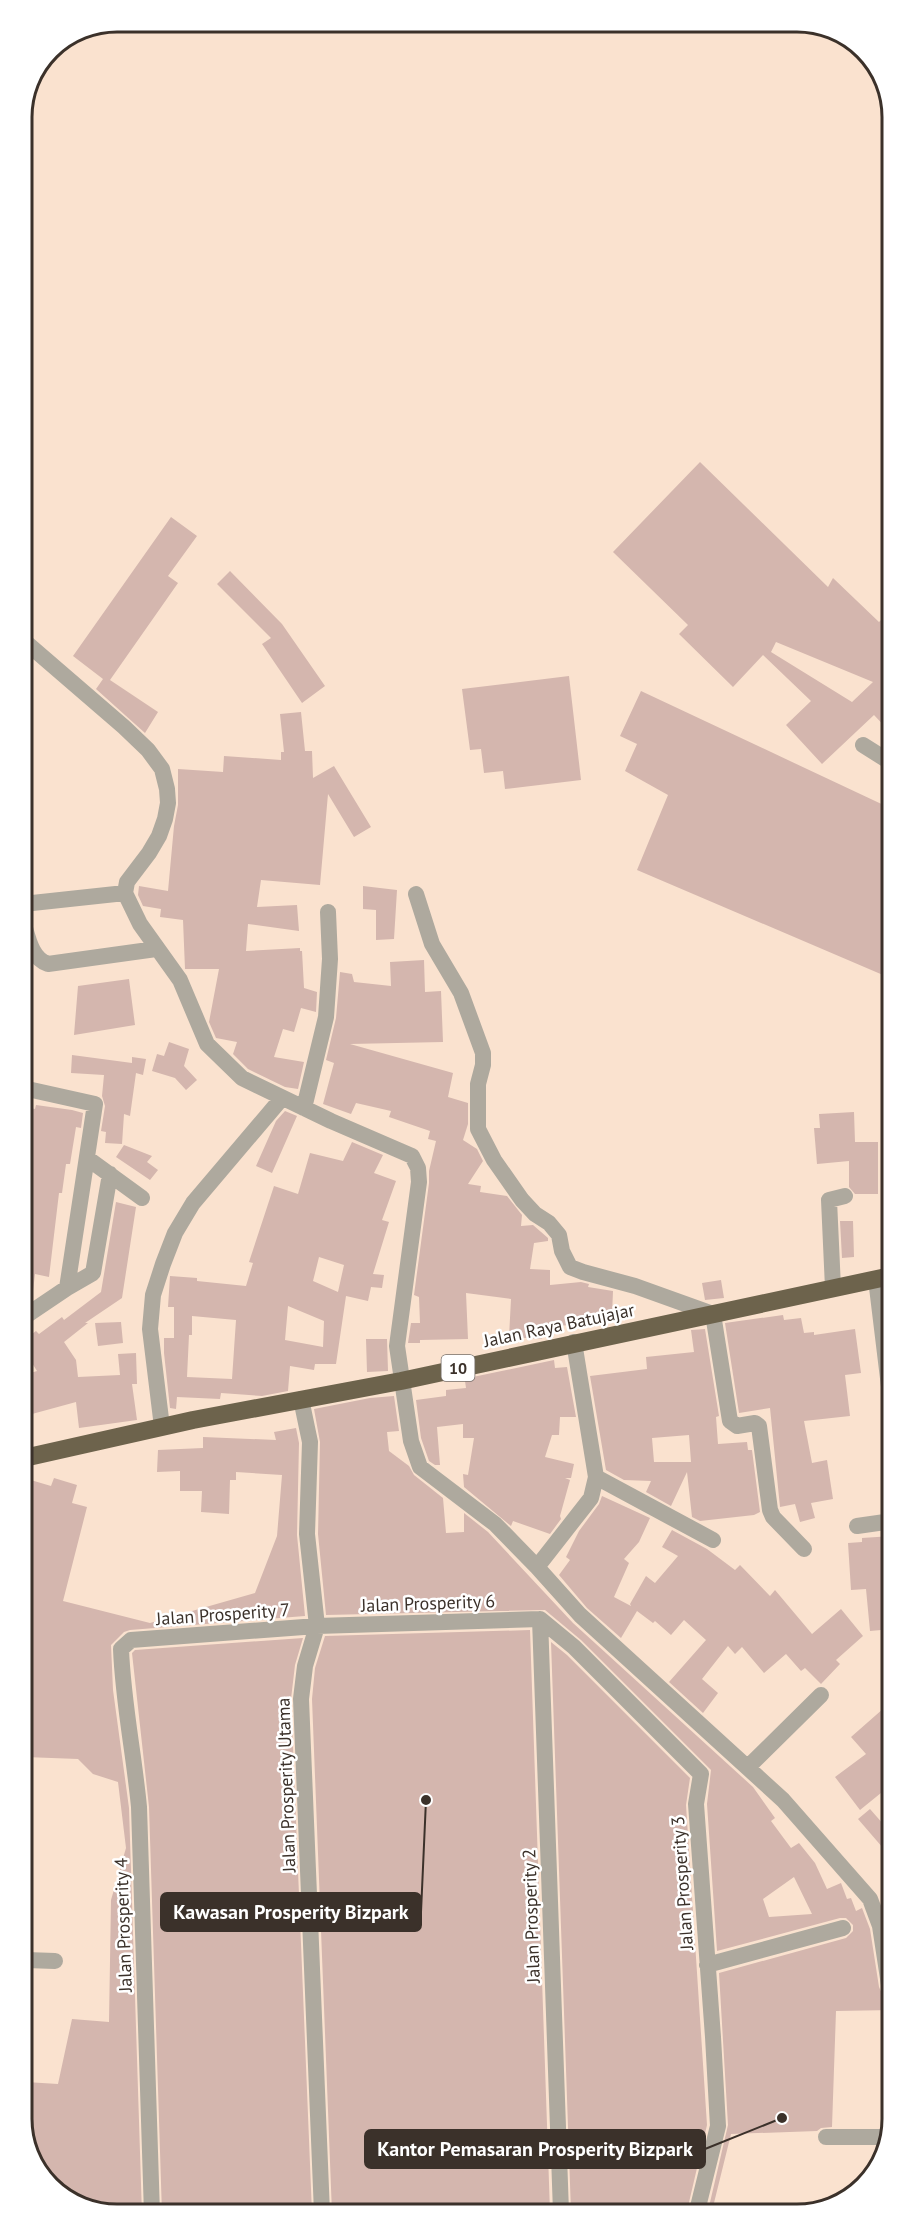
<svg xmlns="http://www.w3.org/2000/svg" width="914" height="2236" font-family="'PT Sans',sans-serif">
<rect width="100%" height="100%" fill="#fae2cf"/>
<path fill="#d4b6ae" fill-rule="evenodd" d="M700,462L828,587L833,578L879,622L889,612L890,732L874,715L822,764L786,725L811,701L763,655L733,687L679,634L688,625L613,552ZM776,642L873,682L852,702L771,652Z
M171,517L197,536L168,576L178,583L110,680L158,712L145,733L96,689L103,679L73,656Z
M230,571L282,624L325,686L302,703L262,644L271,638L217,584Z
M569,676L581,780L505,789L503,771L484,773L481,749L470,750L462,689Z
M641,691L890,808V978L637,870L668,795L625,771L637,744L620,736Z
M301,712L305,751H312L313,778L334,766L371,827L354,837L328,794L320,885L261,880L257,907L297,905L299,931L248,924L246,951L300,948V951H302L304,988L317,992L316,1012L301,1008L294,1032L283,1029L274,1057L304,1062L298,1089L285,1087L248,1069L233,1054L237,1042L216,1038L209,1022L219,969H185L183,920L160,917L161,909L143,906L138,895L139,886L168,891L174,826L178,805V769L223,772L224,756L281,760V752H284L280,714Z
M363,886L397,890L394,939L376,940V910L363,909Z
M424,960L425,992L441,991L443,1042L350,1044L453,1073L448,1097L468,1103V1124L463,1140L477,1149L483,1161L468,1184L481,1186L480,1192L507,1196L522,1215L521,1226L533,1225L548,1238V1241L534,1243L530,1269L550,1270V1285L581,1282L589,1284L588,1287L613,1291L612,1315L584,1313V1324L543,1327L542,1339L509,1337L511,1299L466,1293L468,1339L420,1340V1343H408L411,1323H420L419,1297L414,1295L429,1183V1171L436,1141L428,1139L430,1131L389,1117L391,1111L356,1103L351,1114L323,1104L334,1063L326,1060L336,1018L340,972L352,974L354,982L391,986L390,962Z
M129,979L135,1025L74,1035L78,986Z
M169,1042L189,1049L184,1066L197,1080L186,1090L175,1078L152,1071L157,1054L164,1056Z
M72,1055L132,1063V1057L146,1059L143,1075L136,1073L130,1116L124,1114L122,1144L105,1143L106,1132L101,1131L105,1106L102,1096L104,1075L71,1073Z
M36,1105L72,1110L83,1113L81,1128L76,1127L70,1164H66L62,1193H59L49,1277L35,1274L32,1299H24V1107L35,1109Z
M285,1111L297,1116L272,1173L256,1166L276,1121Z
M854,1112L855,1142H878V1194H855L849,1187V1161L817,1164L814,1128H820L819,1114Z
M352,1142L383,1155L374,1173L396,1181L382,1220L389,1222L373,1274L384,1275L382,1288L371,1287L368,1301L346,1296L336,1364H315L314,1370L290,1366L288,1391L262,1396L221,1393L220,1399L177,1397L176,1409L170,1408L164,1353V1338H174V1307H168L170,1276L197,1278V1281L246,1286L253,1263L249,1262L274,1186L298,1194L310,1153L343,1161ZM319,1257L344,1265L338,1292L313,1281ZM288,1306L324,1321L323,1347L285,1340ZM192,1316L236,1320L232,1379L187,1377L189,1335H192Z
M124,1145L152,1156L147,1162L158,1170L150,1180L116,1157Z
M116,1202L136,1207L122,1298L85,1323H88L64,1342L76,1360L78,1377L120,1375L118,1354L136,1353L137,1384H132L137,1420L79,1428L76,1402L32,1414L24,1388V1375L37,1371L24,1350V1340L36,1331L39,1334L62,1317L64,1320L101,1292Z
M840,1221H853L854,1257L842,1258Z
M721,1280L724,1298L705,1300L702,1283Z
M783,1315L784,1320L801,1318L804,1333L814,1332V1335L855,1329L861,1373L845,1375L850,1416L804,1421L812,1463L827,1460L833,1499L811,1503L815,1518L800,1522L795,1504L780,1507L770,1408L739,1413L725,1323Z
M121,1322L123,1343L98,1346L95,1323Z
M705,1329L719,1416L716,1417L718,1444L747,1442L748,1450H752L760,1512L754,1515L700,1521L692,1517L687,1472L671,1506L646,1492L651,1481L624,1480L606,1470L590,1376L647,1369L646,1357L694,1352L691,1330ZM689,1435L691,1462H654L652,1438Z
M366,1339H387L388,1371L367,1372Z
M554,1360L555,1368L567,1367L576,1417H560L559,1435H552L545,1457L574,1464L571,1478H565L570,1480L560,1516L561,1519L550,1534L513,1521L511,1526L464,1487L463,1474L468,1475L474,1438H463V1424L437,1427L440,1465H435L429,1461L421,1438L416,1400L446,1396V1390L466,1388L465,1381H469L468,1378Z
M394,1396L399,1431L387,1432L389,1451L409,1466L414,1475L443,1498L446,1533L464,1532V1513L488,1532L573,1623L753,1787L775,1818L771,1821L791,1848L799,1843L815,1863L827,1889L841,1883L847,1899L851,1898L856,1911L862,1908L870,1929L879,1987L884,1998L893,2003V2010L836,2011L832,2127L821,2128L817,2131L731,2134L712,2211H708L728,2125L719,1973L846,1938L853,1931V1925L846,1918H840L717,1951L707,1804L711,1770L581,1640L545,1610L326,1615L318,1534L320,1442L314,1409L370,1398ZM794,1877L812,1914L769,1917L763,1899Z
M296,1428L299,1443L297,1535L305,1616L130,1630L124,1632L111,1645L113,1690L129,1808L142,2215H110L58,2195L26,2150V2082L58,2084L72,2019L109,2022L111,1900L126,1848L118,1782L93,1774L78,1759L25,1757L24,1478L51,1486L54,1478L77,1485L72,1503L87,1507L63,1601L150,1623L255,1593L277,1536L282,1475L236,1472V1480H230L229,1514L201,1512L202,1491H180V1471L157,1472L158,1450L203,1448V1437L276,1440L274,1432Z
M602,1496L650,1518L639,1542L624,1559L629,1563L614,1597L631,1606L630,1604L646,1576L655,1583L678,1556L662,1547L672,1530L707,1549L735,1570L740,1565L770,1596L775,1590L812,1634L841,1609L863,1636L836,1660L840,1664L821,1684L805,1668L801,1671L786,1654L764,1673L742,1647L735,1654L728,1646L702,1679L718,1693L703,1713L669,1682L706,1640L684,1620L671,1635L655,1621L653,1623L637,1611L621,1638L587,1608L559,1575L570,1560L566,1557L579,1531L599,1504Z
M892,1536V1629L870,1631L866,1589L851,1590L848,1543L862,1542V1538Z
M530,1630L550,2212L332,2213L312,1699L315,1668L325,1636Z
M303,1638L295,1665L291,1699L312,2213L162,2214L149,1807L132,1653L135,1650Z
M551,1642L567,1655L690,1778L686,1805L707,2125L687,2211L571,2212Z
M892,1701V1784L860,1810L835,1777L866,1754L851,1737Z
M870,1809L884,1825L892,1819V1840L883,1848L858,1819Z"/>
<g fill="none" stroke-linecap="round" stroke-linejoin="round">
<path stroke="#aea99e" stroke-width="16" d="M22,639L124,727L148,750L162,769L167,789L168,803L165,819L159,836L149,853L127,882L125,893L140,924L180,980L207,1044L242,1078L331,1121L412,1156L418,1168L419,1182L397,1346L411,1441L420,1467L495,1524L537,1567L580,1615L783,1800L870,1899L880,1926L889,1985L893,1993
M863,745L890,762
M416,894L432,944L461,993L483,1053V1065L478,1084V1129L494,1160L522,1200L535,1214L549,1223L559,1235L562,1251L570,1267L583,1272L635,1286L713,1314L730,1421L737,1426L755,1423L759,1426L770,1510L773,1517L804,1549
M23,904L125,893
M23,921C28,937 31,958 48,964L156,949
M23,1088L95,1104L67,1288
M304,1108L326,1017L330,959L328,912
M87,1158L142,1198
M876,1279L891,1403
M833,1288L829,1200L845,1196
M24,1317L67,1288L93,1273L110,1174
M301,1399L310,1442L307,1534L317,1626L305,1666L301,1699L322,2213
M162,1427L150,1329L153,1295L163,1264L175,1233L193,1203L282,1098
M596,1477L713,1540
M857,1526L892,1521
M537,1567L591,1498L596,1477L574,1342
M540,1619L574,1647L701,1774L696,1804L713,2037L718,2126L697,2211
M540,1619L561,2212
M748,1767L821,1695
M26,1960L55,1961
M707,1965L843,1928
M826,2137H887
M152,2214L139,1807C134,1754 123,1702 121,1649L131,1640L317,1626L540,1619"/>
<path stroke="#6d634c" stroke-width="18" d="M24,1458L193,1420L401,1381L891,1276"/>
</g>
<g text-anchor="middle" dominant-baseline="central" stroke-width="5" stroke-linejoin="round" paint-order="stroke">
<rect fill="#fff" stroke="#766f6a" stroke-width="1.5" x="441.5" y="1355" width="33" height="26" rx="4.5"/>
<g font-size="16" font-weight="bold" fill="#3b312a">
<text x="458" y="1368">10</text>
</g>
<g font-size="18" fill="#3b312a" stroke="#fff">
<text transform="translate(559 1325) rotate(-12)">Jalan Raya Batujajar</text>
<text transform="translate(428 1603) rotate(-2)">Jalan Prosperity 6</text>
<text transform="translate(223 1614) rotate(-4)">Jalan Prosperity 7</text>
<text transform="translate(286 1785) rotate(-92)">Jalan Prosperity Utama</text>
<text transform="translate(682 1883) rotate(-94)">Jalan Prosperity 3</text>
<text transform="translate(531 1916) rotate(-92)">Jalan Prosperity 2</text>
<text transform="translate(123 1925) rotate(-92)">Jalan Prosperity 4</text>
</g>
</g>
<path d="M0 0H914V2236H0ZM117 32H797A85 85 0 0 1 882 117V2119A85 85 0 0 1 797 2204H117A85 85 0 0 1 32 2119V117A85 85 0 0 1 117 32Z" fill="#fff" fill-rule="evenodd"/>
<path fill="none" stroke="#3b312a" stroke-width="3" d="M117 32H797A85 85 0 0 1 882 117V2119A85 85 0 0 1 797 2204H117A85 85 0 0 1 32 2119V117A85 85 0 0 1 117 32Z"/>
<path fill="none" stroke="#3b312a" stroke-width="2" d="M426 1800L421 1912M782 2118L705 2149"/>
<g fill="#3b312a" stroke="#fff" stroke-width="2">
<circle cx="426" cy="1800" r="6"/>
<circle cx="782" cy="2118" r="6"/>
</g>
<g fill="#3b312a" stroke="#3b312a" stroke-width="2">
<rect x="161" y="1893" width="260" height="38" rx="6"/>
<rect x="365" y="2130" width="340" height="38" rx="6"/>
</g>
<g font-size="20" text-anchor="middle" font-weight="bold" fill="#fff">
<text x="291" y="1919">Kawasan Prosperity Bizpark</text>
<text x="535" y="2156">Kantor Pemasaran Prosperity Bizpark</text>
</g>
</svg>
